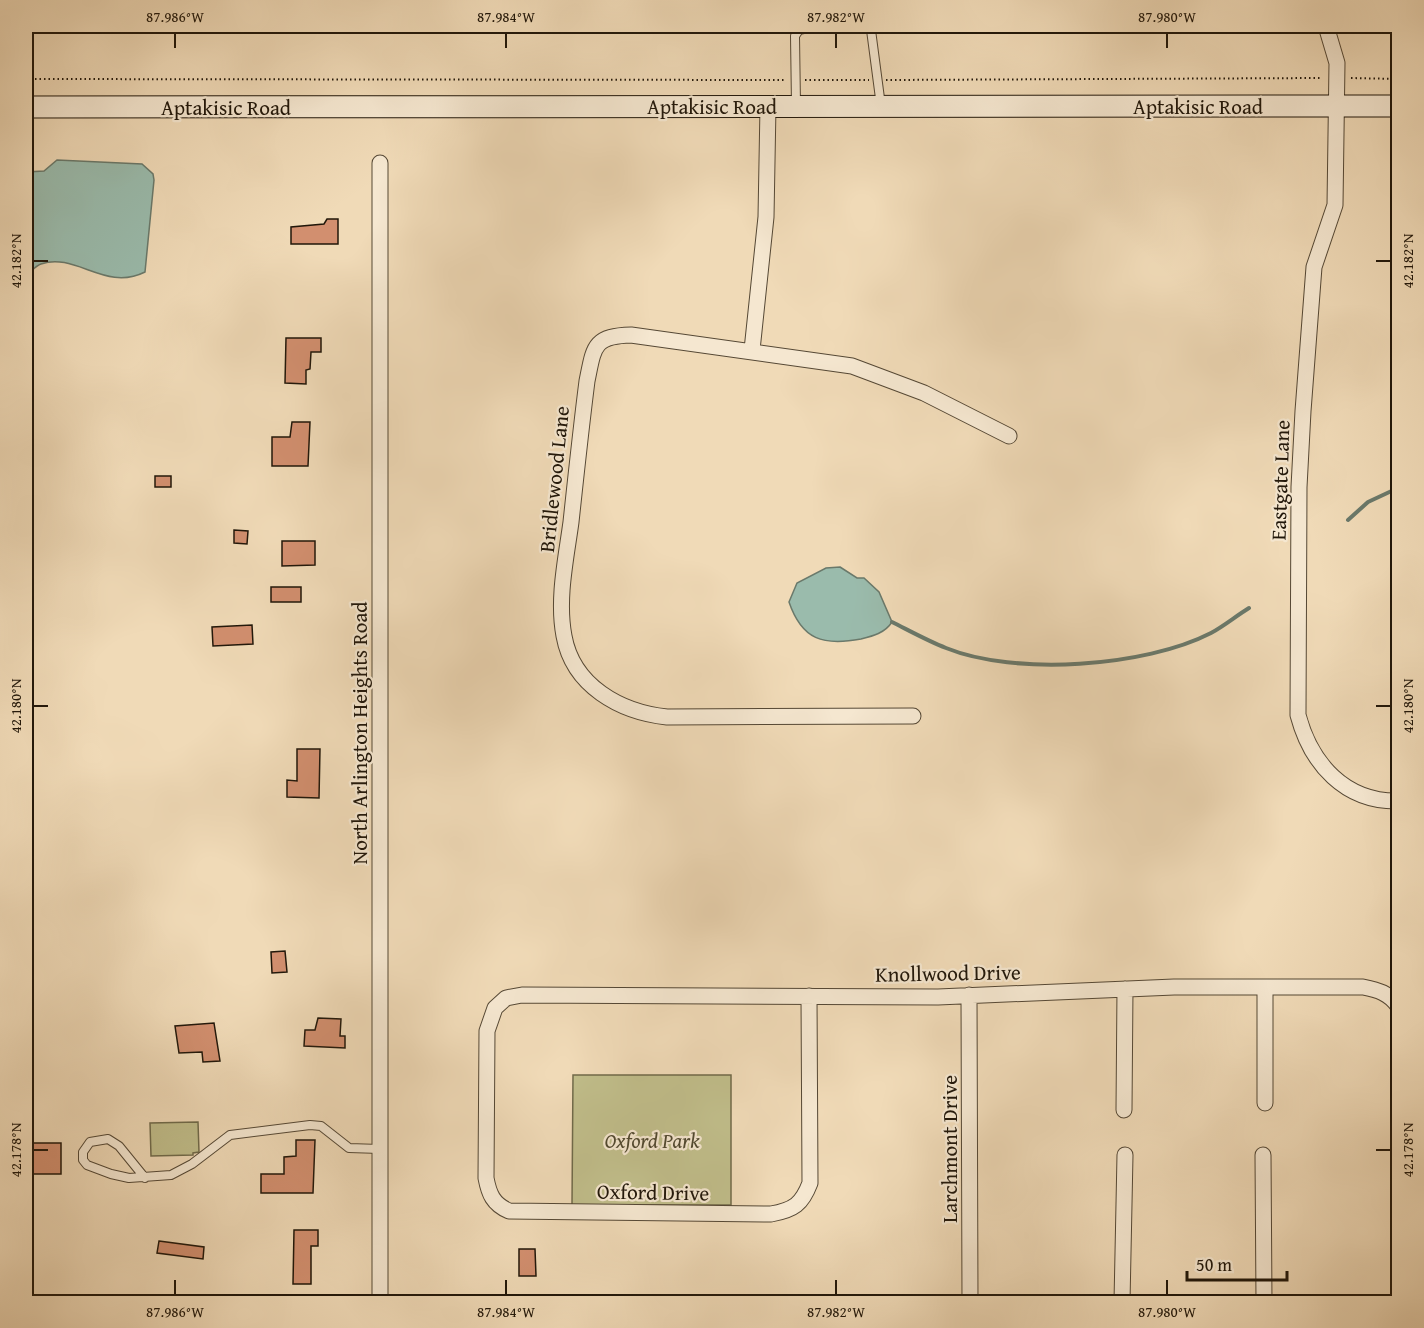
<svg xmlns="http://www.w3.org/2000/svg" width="1424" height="1328" font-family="'Gentium Book Plus',serif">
<rect width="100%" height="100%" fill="#f0dab7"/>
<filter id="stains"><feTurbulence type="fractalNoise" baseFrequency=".00333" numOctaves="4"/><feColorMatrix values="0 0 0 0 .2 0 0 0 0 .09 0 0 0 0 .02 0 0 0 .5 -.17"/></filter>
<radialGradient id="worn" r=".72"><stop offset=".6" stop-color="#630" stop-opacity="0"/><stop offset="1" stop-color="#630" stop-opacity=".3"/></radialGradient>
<path fill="#c0bd8a" stroke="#706a4a" stroke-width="1.5" d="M573,1075H731V1205H572Z
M198,1122L199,1152L193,1153V1155L151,1156L150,1123Z"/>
<path fill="#9abbac" stroke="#6a796b" stroke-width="1.5" d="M57,160L142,164L153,174L154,180L145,272C105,292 76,252 41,264C35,266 31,272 26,275V172L44,171Z
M840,567L857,578H864L879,592L892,622C885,633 873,636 861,639C823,646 802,640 789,602L797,583L826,568Z"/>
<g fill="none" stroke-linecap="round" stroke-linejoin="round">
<path stroke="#6a796b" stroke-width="4" d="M1348,520L1368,502L1398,488
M892,622C910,631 928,641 946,648C1015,676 1145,667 1211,633C1224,626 1236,616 1249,608"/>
</g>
<path fill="#d28f6f" stroke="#21170a" stroke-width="1.5" d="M327,219H338V244H291V227L324,224Z
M286,338H321V352H311L310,369L306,370V384L285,383Z
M292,422H310L308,466H272V437H290Z
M155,476H171V487H155Z
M234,530L248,531L247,544L234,543Z
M282,541H315V565L282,566Z
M271,587H301V602H271Z
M252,625L253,644L213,646L212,627Z
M297,749H320L319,798L287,797V780L297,781Z
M285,951L287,972L272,973L271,952Z
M318,1018L341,1019L340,1036H345V1048L304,1046L305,1030H315Z
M214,1023L220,1061L203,1062L202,1052L179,1053L175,1026Z
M296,1140H315L313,1193H261V1174H284V1157L296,1156Z
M26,1143H61V1174H26Z
M294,1230H318V1246H311V1284H293Z
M159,1241L204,1247L203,1259L157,1253Z
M519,1249H535L536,1276H519Z"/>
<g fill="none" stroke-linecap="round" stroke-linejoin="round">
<g stroke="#554835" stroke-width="10">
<path id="service" d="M867,26L871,30L881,106
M796,105L795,36L799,30L817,26
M145,1178L119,1146L108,1139L90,1142L83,1152V1160L87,1165L111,1174L129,1178L171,1175L192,1164L230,1135L310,1125L321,1126L349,1148L380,1149"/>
</g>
<g stroke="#554835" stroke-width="17">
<path id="minor" d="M1326,26L1337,63L1335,205L1314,267L1303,411L1299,487L1298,715C1311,764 1345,802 1398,801
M752,350L766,217L768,106
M913,716L667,717C620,712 573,686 564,636C557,599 566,559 571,522C576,475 581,428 587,381C594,347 593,336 631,335L852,366L924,393L1009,436
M1265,987V1103
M969,995L970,1302
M809,996L810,1183C802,1204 794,1210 771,1214L509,1211C493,1204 489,1194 486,1178L487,1031L495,1008L506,998L522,995L938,997L1174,987H1363C1378,990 1389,993 1398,1006
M1124,1110L1125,989
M1263,1155L1264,1302
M380,1302V163
M1122,1302L1125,1155"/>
</g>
<g stroke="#21170a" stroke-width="23">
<path id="secondary" d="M26,107L1398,106"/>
</g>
<path stroke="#21170a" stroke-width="2" stroke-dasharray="1.5 3" stroke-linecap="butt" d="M1351,78L1398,79
M26,79L785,80
M805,80H869
M886,80L1322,78"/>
<use href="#service" stroke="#f5e7d0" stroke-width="8"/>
<use href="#minor" stroke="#f5e7d0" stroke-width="15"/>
<use href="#secondary" stroke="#f5e7d0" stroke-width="21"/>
</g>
<path fill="none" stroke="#21170a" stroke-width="2" d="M175,33V48M506,33V48M836,33V48M1167,33V48M33,261H48M1376,261H1391M33,706H48M1376,706H1391M33,1150H48M1376,1150H1391M175,1280V1295M506,1280V1295M836,1280V1295M1167,1280V1295"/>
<g text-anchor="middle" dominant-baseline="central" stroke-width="4.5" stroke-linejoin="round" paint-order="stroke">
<g font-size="21" fill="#21170a" stroke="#f5e7d0">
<text x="712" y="106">Aptakisic Road</text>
<text x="1198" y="106">Aptakisic Road</text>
<text x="226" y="107">Aptakisic Road</text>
<text transform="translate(554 479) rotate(-84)">Bridlewood Lane</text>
<text transform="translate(1280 480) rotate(-88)">Eastgate Lane</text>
<text transform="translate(359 733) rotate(-90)">North Arlington Heights Road</text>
<text transform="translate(948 973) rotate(-1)">Knollwood Drive</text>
<text transform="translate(949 1149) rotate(-90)">Larchmont Drive</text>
<text transform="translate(653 1192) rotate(1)">Oxford Drive</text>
</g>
<g font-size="21" font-style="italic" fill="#514930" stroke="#f5e7d0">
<text x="652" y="1140">Oxford Park</text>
</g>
</g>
<rect width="1424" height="1328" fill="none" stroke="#f0dab7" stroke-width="66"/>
<path d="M1187 1271v9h100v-9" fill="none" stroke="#21170a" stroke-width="3"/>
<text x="1196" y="1271" font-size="18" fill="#21170a" stroke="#f5e7d0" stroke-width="4.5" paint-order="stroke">50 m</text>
<rect x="33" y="33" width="1358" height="1262" fill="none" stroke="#21170a" stroke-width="2"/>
<g font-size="15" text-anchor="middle" fill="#21170a">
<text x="175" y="22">87.986°W</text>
<text x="506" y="22">87.984°W</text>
<text x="836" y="22">87.982°W</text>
<text x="1167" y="22">87.980°W</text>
<text transform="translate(16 261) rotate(-90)" y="5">42.182°N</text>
<text transform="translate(1408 261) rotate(-90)" y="5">42.182°N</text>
<text transform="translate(16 706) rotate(-90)" y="5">42.180°N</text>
<text transform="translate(1408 706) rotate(-90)" y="5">42.180°N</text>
<text transform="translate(16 1150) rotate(-90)" y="5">42.178°N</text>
<text transform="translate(1408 1150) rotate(-90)" y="5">42.178°N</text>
<text x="175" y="1317">87.986°W</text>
<text x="506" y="1317">87.984°W</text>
<text x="836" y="1317">87.982°W</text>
<text x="1167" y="1317">87.980°W</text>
</g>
<rect width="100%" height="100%" filter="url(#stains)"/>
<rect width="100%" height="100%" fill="url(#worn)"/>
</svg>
